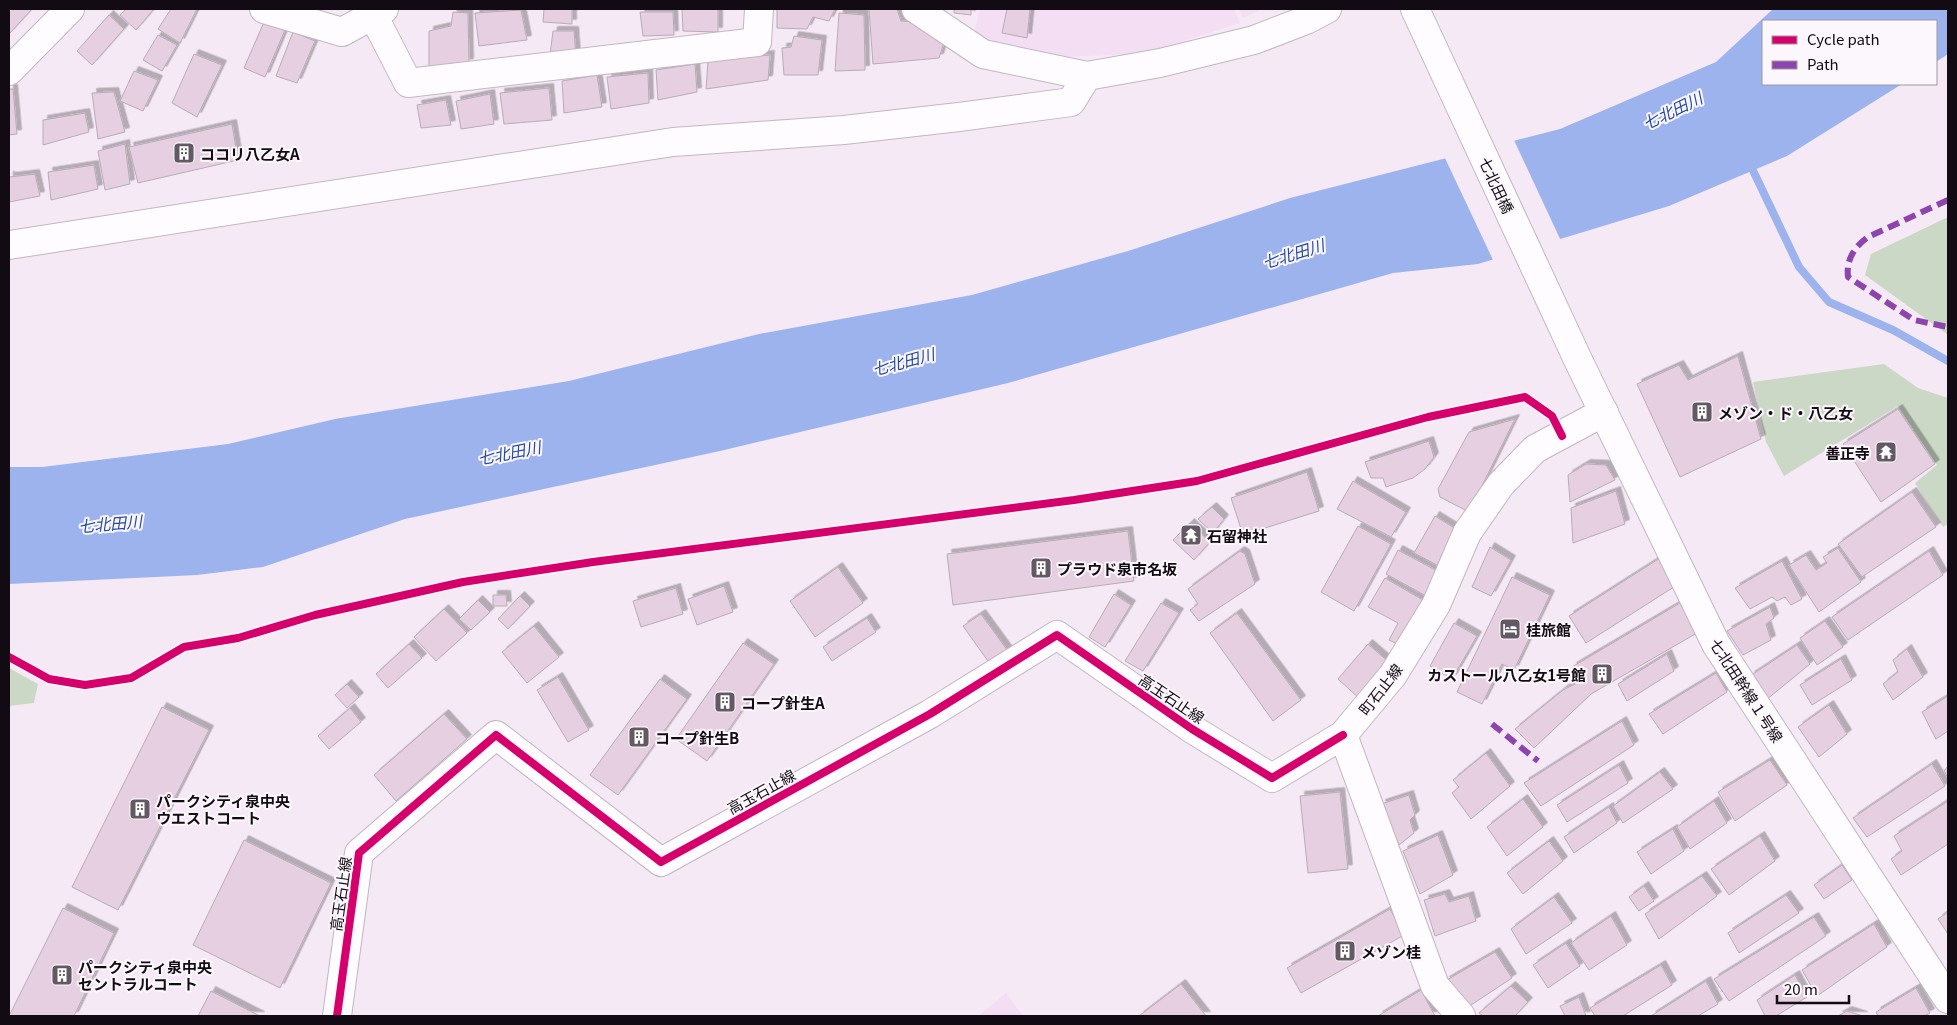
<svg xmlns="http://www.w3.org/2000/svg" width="1957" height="1025" font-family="Georgia,'Noto Sans JP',serif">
<defs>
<filter id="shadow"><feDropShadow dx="4.5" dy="-4.5" stdDeviation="0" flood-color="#0004"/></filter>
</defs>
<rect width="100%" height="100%" fill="#f6e9f6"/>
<path fill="#f4def4" d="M980,9H1234L1240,23L1146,53L1070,57L972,40Z
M1239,9H1262L1243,18Z
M1006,993L1023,1016H978Z"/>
<path fill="#cad8c5" d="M1948,217V335L1865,275L1871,254Z
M1884,364L1918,388L1948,398V524L1943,527L1915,483L1937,465L1898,406L1784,476L1766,442L1753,382Z
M9,668L38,684L34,703L9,706Z"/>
<path fill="#9cb3ee" d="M1773,9H1948V54L1936,62V21H1763V84H1902L1787,156L1669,206L1478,264L1393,273L1008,383L720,451L405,519L263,567L197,575L9,584V467H42L228,444L335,419L569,381L759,334L972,295L1128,251L1290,198L1560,129L1716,62Z"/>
<path fill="#f6e9f6" d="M1513,138L1561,241L1494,262L1444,156Z"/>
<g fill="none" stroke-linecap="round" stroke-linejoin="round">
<path stroke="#9cb3ee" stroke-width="8" d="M1749,162L1799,267L1829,302L1893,330L1948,361"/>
</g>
<path fill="#e5cfe0" stroke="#b8acb6" filter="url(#shadow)" d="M9,9H32L9,34Z
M126,9H154L136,30L120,15Z
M171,9H197L180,43L158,29Z
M544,9H572V24L543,22Z
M682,9H718V32L683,31Z
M777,9H835L829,21L813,17L807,29L777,28Z
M869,9H897L901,21L924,22L946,36L939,58L873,64Z
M954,9H971V15L954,13Z
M1007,9H1030L1027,38L1002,33Z
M521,10L527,40L479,46L475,13Z
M453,12L468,13L469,63L429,68V31L451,26Z
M640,12H673L674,35L643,36Z
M839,13L864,15L865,70L835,71Z
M109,15L124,29L92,65L77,51Z
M264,22L285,30L265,77L244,68Z
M553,31H574L576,57L550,55Z
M293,32L315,41L297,83L276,76Z
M158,35L177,45L162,71L143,60Z
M794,36L822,40L818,75H784L782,48L791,47Z
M194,54L222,65L197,117L172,103Z
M770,55L768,80L706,89L708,61Z
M695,64L697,92L658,100L656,70Z
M134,71L158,80L143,111L120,101Z
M648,73L649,103L611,109L607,77Z
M597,75L602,107L564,113L562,81Z
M549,88L552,120L504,124L500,93Z
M9,89H13L17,134L9,135Z
M114,92L125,132L98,139L92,93Z
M490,94L494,124L461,129L456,101Z
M446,100L451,125L421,128L417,105Z
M85,113L89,132L43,145V120Z
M232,124L238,160L138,183L129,147Z
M125,144L130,184L105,190L98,151Z
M94,165L98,189L51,200L48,172Z
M35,174L40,196L9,202V175L10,177Z
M1738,356L1761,439L1680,477L1637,384L1679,365L1688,380Z
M1898,409L1935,464L1881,502L1843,444Z
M1515,419L1469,512L1440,497L1438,489L1469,432Z
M1429,441L1434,457L1425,469L1413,478L1386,487L1383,478H1371L1365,462Z
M1586,464L1606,465L1615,480L1570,502L1568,475Z
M1307,472L1319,511L1243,535L1231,498Z
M1353,481L1406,512L1391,537L1337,509Z
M1616,491L1625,524L1573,543L1571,508Z
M1912,492L1936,527L1862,577L1838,544Z
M1212,507L1224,519L1213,533L1198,519Z
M1435,516L1456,529L1437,565L1414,553Z
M1190,523L1210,542L1194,560L1173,540Z
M1358,526L1391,544L1354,611L1321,592Z
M1128,531L1134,581L953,605L947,554Z
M1490,547L1511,560L1491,596L1472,587Z
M1838,548L1861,582L1819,612L1789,565L1806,555L1816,570L1827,563L1823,557Z
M1398,550L1443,574L1428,597L1386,574Z
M1240,551L1245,554L1255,584L1199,621L1190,610L1198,604L1188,589Z
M1929,551L1943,575L1848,640L1832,617Z
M1660,558L1677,585L1586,643L1569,616Z
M1782,561L1802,599L1791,605L1785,597L1777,601L1772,597L1750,609L1735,588Z
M838,567L863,603L815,637L790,601Z
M1512,577L1550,595L1514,670L1502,664L1482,704L1457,692Z
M1385,578L1430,604L1404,647L1389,640L1398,623L1368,607Z
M724,586L733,612L697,625L688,599Z
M676,588L683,614L641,627L633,601Z
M1114,594L1131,605L1105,647L1089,637Z
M493,595H506L507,606H493Z
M520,596L530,606L508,629L498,619Z
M478,600L490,612L471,630L459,619Z
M1161,603L1179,613L1143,671L1125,661Z
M1680,603L1697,633L1591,694L1534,748L1515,729L1563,690L1581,681L1572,667Z
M1770,607L1774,618L1766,624L1771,640L1743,655L1727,631Z
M444,609L467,633L436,661L414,637Z
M1237,613L1301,700L1273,721L1210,633Z
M981,614L1008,651L990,664L963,626Z
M867,618L876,632L832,661L823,647Z
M1825,621L1843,647L1817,665L1800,638Z
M1454,623L1477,636L1452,679L1430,666Z
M534,626L559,657L527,683L502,652Z
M743,643L774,664L707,761L676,739Z
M409,644L422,658L388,688L376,674Z
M1368,644L1391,664L1361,700L1338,679Z
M1797,645L1810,664L1766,700L1750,676Z
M1907,649L1923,677L1893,700L1883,684L1898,672L1893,660Z
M1667,654L1674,671L1627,701L1618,684Z
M1841,659L1852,680L1812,705L1800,685Z
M1716,673L1727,692L1663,734L1649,714Z
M558,677L589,730L568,742L537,690Z
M660,679L687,699L618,795L590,775Z
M347,684L359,697L347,708L335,695Z
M1948,696V731L1936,739L1922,712Z
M1829,705L1847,734L1819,757L1798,727Z
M162,707L209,730L118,910L72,887Z
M350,708L361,722L329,749L318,736Z
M444,714L467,739L396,801L374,775Z
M1622,721L1634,745L1541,806L1524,783Z
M1486,753L1510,786L1471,819L1452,793L1459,787L1453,780Z
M1770,760L1787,785L1735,821L1718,792Z
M1932,764L1945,786L1867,837L1853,818Z
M1619,765L1628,783L1567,822L1557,805Z
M1948,766V778L1944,771Z
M1660,772L1673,789L1623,823L1613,806Z
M1340,792L1348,869L1308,873L1300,796Z
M1409,795L1415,815L1410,820L1414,833L1399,845L1381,804Z
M1523,799L1543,827L1507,856L1487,827Z
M1714,801L1727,823L1690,849L1677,827Z
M1948,801V844L1901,875L1891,859L1902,851L1894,836Z
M1609,807L1617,823L1574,853L1564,837Z
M1673,829L1684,851L1651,874L1637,852Z
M1438,835L1453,875L1420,894L1403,851Z
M1760,836L1775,861L1729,895L1711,869Z
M244,840L331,883L280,988L193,945Z
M1549,841L1563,861L1523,894L1507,873Z
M1842,865L1852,880L1824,899L1814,885Z
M1702,876L1717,896L1659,939L1645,914Z
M1644,886L1654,901L1639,911L1629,897Z
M1445,894L1449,902L1469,896L1476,921L1435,936L1424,900Z
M1786,895L1799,913L1739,953L1728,933Z
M1554,897L1572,923L1526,954L1511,929Z
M63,908L114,933L74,1016H9Z
M1390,909L1404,935L1301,993L1287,968Z
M1948,912V934L1938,919Z
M1611,916L1627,945L1589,970L1571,943Z
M1814,917L1826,936L1729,1001L1714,979Z
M1874,924L1887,947L1817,996L1802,970Z
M1566,943L1580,966L1548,988L1533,965Z
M1495,952L1512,978L1465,1009L1445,981Z
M1661,965L1672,985L1623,1016H1595L1590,1008Z
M1795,975L1807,997L1776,1016H1765L1757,1000Z
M1706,981L1718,1004L1698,1016H1651Z
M1181,984L1206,1016H1139Z
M1511,986L1528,1002L1515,1016H1483L1479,1013Z
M1916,988L1930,1013L1924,1016H1878L1876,1012Z
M1421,990L1435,1016H1378Z
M211,991L260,1016H198Z
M1579,997L1586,1016H1565L1560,1006Z
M1847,1011L1863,1016H1838Z"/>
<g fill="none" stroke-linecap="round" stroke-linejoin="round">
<g stroke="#c1b7c2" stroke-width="30">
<path id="street" d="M264,9L342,32L384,9
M916,9L983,54L1087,76L1160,63L1254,40L1306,20L1327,9
M373,15L408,83L757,42L759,9
M9,71L70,9
M9,245L673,142L844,130L959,117L1071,102L1087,76
M337,1016L359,853L496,735L661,862L930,714L1057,635L1192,729L1272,778L1343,735
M1461,1016L1435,986L1343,735L1393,675L1436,605L1467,533L1501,484L1535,449L1604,412"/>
</g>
<g stroke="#c1b7c2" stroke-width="30">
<path id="secondary" d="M1415,9L1579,362L1716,644L1948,999"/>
</g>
<use href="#street" stroke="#fefcfe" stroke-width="28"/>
<use href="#secondary" stroke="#fefcfe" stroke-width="28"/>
<path stroke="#8e44ad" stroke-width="6" stroke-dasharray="12 6" stroke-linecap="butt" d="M1948,200L1868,237C1854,247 1846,260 1848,277L1914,320L1948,327
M1492,724L1538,761"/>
<g stroke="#fcf7fc" stroke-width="11">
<path id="cycleway" d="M9,657L49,679L85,685L131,678L184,647L238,638L315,615L463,582L593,562L1074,500L1197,481L1428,417L1525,397L1552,416L1562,436
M337,1016L359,853L496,735L661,862L930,714L1057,635L1192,729L1272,778L1343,735"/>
</g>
<use href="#cycleway" stroke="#d6006c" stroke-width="8"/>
</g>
<defs>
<g id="building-square" transform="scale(1.125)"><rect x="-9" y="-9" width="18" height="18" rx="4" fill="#625962" stroke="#fcf7fc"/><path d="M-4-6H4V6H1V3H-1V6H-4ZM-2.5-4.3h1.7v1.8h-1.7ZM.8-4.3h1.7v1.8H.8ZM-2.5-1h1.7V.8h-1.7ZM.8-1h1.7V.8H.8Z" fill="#fff"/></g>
<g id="temple-square" transform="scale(1.125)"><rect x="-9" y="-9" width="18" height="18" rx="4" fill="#625962" stroke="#fcf7fc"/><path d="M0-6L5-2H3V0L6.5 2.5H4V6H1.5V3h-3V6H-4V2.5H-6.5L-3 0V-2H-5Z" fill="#fff"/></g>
<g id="hotel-square" transform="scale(1.125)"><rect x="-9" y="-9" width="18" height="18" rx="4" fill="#625962" stroke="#fcf7fc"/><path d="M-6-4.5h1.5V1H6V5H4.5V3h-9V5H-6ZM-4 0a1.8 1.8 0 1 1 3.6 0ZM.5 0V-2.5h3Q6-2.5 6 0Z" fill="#fff"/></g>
</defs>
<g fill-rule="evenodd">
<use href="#building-square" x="184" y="153"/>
<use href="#building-square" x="1702" y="412"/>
<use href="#temple-square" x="1886" y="452"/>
<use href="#temple-square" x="1191" y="535"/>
<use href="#building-square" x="1041" y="568"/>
<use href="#hotel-square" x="1510" y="629"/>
<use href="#building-square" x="1602" y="674"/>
<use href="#building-square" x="725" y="702"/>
<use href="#building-square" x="639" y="737"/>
<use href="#building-square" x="140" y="809"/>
<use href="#building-square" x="1345" y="951"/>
<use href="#building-square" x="62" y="975"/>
</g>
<g text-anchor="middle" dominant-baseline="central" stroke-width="4" stroke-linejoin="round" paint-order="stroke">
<g font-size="15" font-weight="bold" fill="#120b13" stroke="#fcf7fc" text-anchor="start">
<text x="200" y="153">ココリ八乙女A</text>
<text x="1718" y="412">メゾン・ド・八乙女</text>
<text x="1870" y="452" text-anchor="end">善正寺</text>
<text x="1207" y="535">石留神社</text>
<text x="1057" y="568">プラウド泉市名坂</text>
<text x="1526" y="629">桂旅館</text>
<text x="1586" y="674" text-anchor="end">カストール八乙女1号館</text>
<text x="741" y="702">コープ針生A</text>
<text x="655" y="737">コープ針生B</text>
<text x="156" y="800">パークシティ泉中央<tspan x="156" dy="17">ウエストコート</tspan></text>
<text x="1361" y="951">メゾン桂</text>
<text x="78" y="966">パークシティ泉中央<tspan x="78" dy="17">セントラルコート</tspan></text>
</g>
<g font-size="15" fill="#120b13" stroke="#fcf7fc">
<text transform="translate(1497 185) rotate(65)">七北田橋</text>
<text transform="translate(1380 689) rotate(-52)">町石止線</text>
<text transform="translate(1747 690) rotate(57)">七北田幹線１号線</text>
<text transform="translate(1172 698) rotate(34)">高玉石止線</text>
<text transform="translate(761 791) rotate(-29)">高玉石止線</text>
<text transform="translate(340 894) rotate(-82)">高玉石止線</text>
</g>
<g font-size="16" font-style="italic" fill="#244ba6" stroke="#fcf7fc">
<text transform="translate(1672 110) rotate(-26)">七北田川</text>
<text transform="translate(1293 253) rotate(-17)">七北田川</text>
<text transform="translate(903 361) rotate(-15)">七北田川</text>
<text transform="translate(509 452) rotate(-11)">七北田川</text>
<text transform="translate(110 523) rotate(-5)">七北田川</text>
</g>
</g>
<rect width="1957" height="1025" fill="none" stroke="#120b13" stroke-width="20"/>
<rect x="1762" y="20" width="175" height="65" fill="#fcf7fc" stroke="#9e999f"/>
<rect x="1772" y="36" width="25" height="8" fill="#d6006c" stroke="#9e999f"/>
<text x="1807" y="45" font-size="15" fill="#120b13">Cycle path</text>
<rect x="1772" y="61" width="25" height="8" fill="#8e44ad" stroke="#9e999f"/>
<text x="1807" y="70" font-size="15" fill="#120b13">Path</text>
<path d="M1777 995v8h72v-8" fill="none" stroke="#120b13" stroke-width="2.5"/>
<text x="1784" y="995" font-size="15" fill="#120b13" stroke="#fcf7fc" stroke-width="4" paint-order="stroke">20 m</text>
</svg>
